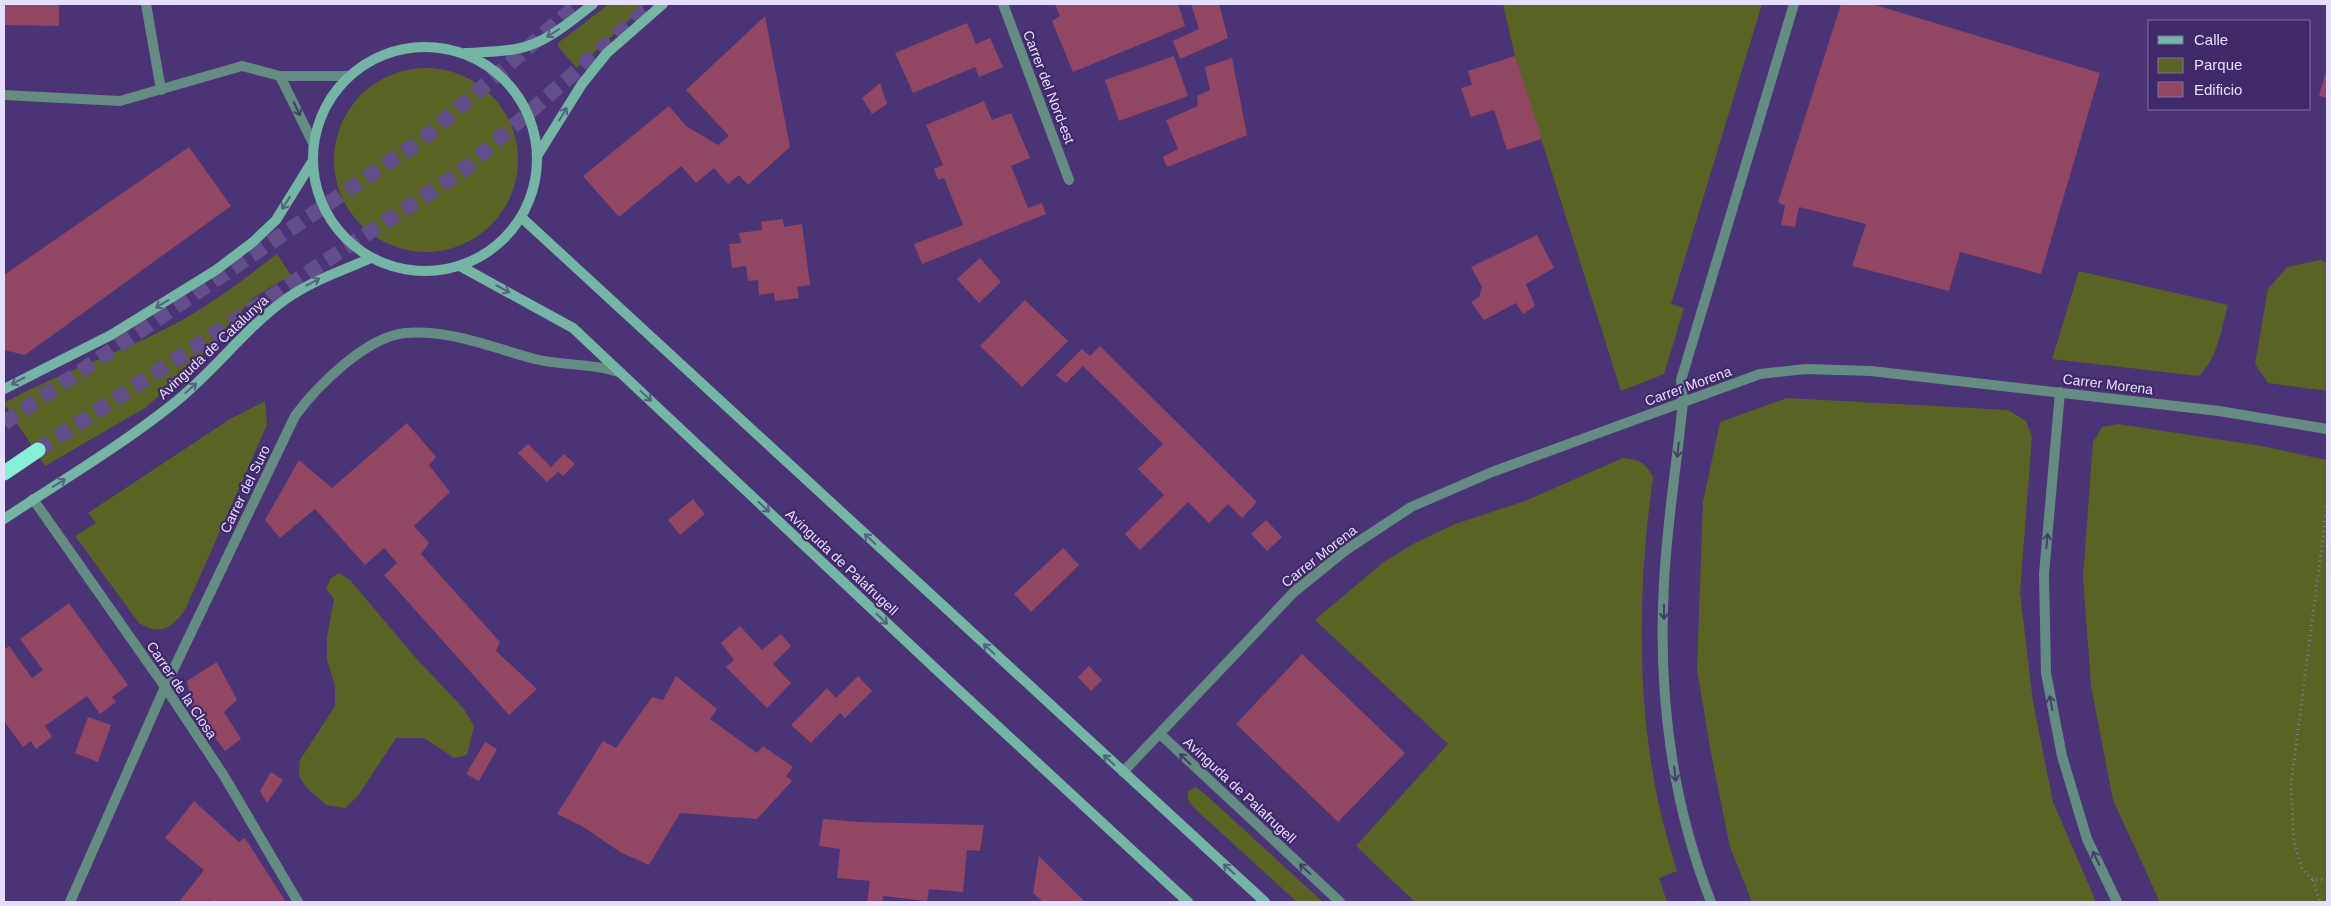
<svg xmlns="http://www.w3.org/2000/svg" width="2331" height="906" font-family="Helvetica,sans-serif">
<rect width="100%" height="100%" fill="#4a3475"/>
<path fill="#596323" d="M609,4H646L580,66L576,67L559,48L558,43Z
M1503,4H1762L1671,304L1684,308L1664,374L1621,391L1515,56Z
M334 160a92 92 0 1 1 184 0a92 92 0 1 1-184 0Z
M277,254L291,275L253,298L185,373L145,408L45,466L4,403C58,373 118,354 173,325C211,305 244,279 277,254Z
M2320,260L2327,263V391L2268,383L2255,364L2268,289L2287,267Z
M2079,271L2228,305C2221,330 2218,357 2199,376L2052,359Z
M1787,398L2008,410L2026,421L2032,437L2020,592L2033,702L2053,802L2096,902H1752L1730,847L1711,753L1697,669L1703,502L1720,422Z
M265,401L267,425L185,610C171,629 160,636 139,623L75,536L96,523L88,513L230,419Z
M2118,424L2262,446L2327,460V902H2160L2113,800L2091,686L2083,577L2093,442L2102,427Z
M1623,458C1639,459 1646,463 1653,477C1638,585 1636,694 1658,801C1663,825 1670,848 1677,871L1659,878L1667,902H1415L1356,846L1448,744L1315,620L1385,561L1415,543L1455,524L1525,501Z
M339,573L350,580L414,656L464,709L474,726L467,755L454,758L424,738H396L358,796L345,808L326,805L306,787L299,776L300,760L335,706V685L327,660V638L334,599L326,589L331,578Z
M1196,787L1205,794L1323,902H1297L1193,807L1188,799V791Z"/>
<path fill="#914664" d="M4,4H59V26L4,25Z
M1055,4H1178L1185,26L1073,72L1052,21L1060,16Z
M1191,4H1219L1228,38L1180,59L1173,41L1199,29Z
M1841,4H1872L2100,73L2041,274L1960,252L1949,291L1852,266L1866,224L1799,207L1795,227L1781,225L1785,206L1778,202Z
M765,16L790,147L748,185L739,175L728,184L714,168L696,183L681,166L619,217L583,176L669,106L686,126L718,145L729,136L686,90Z
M967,23L976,44L990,38L1003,67L979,77L975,67L913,93L895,53Z
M1174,56L1188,96L1119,121L1105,80Z
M1515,56L1542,139L1507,150L1494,110L1471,117L1461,88L1472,85L1468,71Z
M1232,58L1247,135L1167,167L1163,157L1178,149L1166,120L1198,106L1197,96L1210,90L1205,67Z
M2327,68V98L2319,96Z
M880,83L887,104L872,114L862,98Z
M984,101L992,120L1011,113L1030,158L1011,166L1028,208L1042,203L1046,214L922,264L914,244L963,225L944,178L938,180L934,169L943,165L926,125Z
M189,147L231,206L25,355L4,350V275Z
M783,219L784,227L802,224L810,285L797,287L799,298L775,301L774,293L759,295L758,280L748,281L746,266L732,268L729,244L741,243L739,233L762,230L761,222Z
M1537,235L1554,268L1526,284L1535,306L1523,314L1516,303L1484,320L1471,302L1479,297L1482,287L1471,267Z
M980,258L1001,282L979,303L957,279Z
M1025,300L1068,341L1022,387L980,346Z
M1100,346L1257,502L1242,518L1228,504L1209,523L1188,502L1140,550L1125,534L1164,495L1138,469L1163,444L1083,366L1066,383L1056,375L1082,349L1090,356Z
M407,423L436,457L429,465L450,492L414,526L429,543L421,554L500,642L496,651L537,689L509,715L384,575L397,563L384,548L365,565L315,509L280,538L265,520L299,460L332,488Z
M528,444L551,467L564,454L575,464L563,476L558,472L547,482L518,453Z
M693,499L705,514L680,535L668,520Z
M1266,520L1282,537L1267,551L1251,534Z
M1063,548L1079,565L1031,612L1014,594Z
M69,603L128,685L112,697L116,702L100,714L87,696L45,726L52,737L36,749L31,741L23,747L4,721V650L9,646L32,678L43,670L20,639Z
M740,626L762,650L781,634L791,646L773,664L791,683L767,708L726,667L734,660L721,643Z
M1302,654L1405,753L1338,822L1236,724Z
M217,662L237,700L224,712L241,739L225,751L193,708L187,681Z
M1089,666L1102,680L1091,691L1078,677Z
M676,676L717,709L710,719L757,753L763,746L793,767L786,776L792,781L757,819L680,813L649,865L620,852L582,826L557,814L603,741L616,748L652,697L663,700Z
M858,676L872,691L845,718L840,713L811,743L791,725L827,688L836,698Z
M88,717L111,725L98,762L75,753Z
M485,742L497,749L479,781L466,774Z
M271,772L283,780L267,803L260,791Z
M194,801L239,842L245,838L286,902H211L210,900L205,902H179L204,870L165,838Z
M823,819L860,822L984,825L980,851L967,850L963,892L929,889L927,901L883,896L882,902H867L870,881L837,878L840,849L819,846Z
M1039,856L1085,902H1043L1033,893Z"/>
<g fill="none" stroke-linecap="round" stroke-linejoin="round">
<path stroke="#614e8a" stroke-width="15" stroke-dasharray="15 8" stroke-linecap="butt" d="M4,423L422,140L578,4
M38,450L461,172L653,4"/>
<path stroke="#8878ac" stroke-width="3" stroke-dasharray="1 4" stroke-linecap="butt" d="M2327,506L2291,784L2294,843L2302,868L2313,880L2327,879
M2313,880L2320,902"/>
<path stroke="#658c82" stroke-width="10" d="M146,4L161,90"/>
<path stroke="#658c82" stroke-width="10" d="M1003,4L1069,180
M280,76L313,143
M4,95L120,101L242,66L280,76H347
M2060,392L2044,574L2046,673L2062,756L2087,839L2117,902
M33,499L165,687L224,776L298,902
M1160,734L1340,902
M1123,772L1294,592L1346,550L1411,507L1492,472L1760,374L1806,369L1871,371L2219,411L2327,429
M70,902L165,687L295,416C317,386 366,337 405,333C450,329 493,348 535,359C562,366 595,363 621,373
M1711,902C1671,801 1658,690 1664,583C1667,522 1677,462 1683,402L1681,380L1794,4"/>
<path stroke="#75b5a5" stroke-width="10" d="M313 159a112 112 0 1 1 224 0a112 112 0 1 1-224 0Z
M465,53C482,52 499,52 516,49C545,44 570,22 593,4
M537,156L582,84L607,53L663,4
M521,217L1265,902
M460,266L573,328L939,672L1188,902
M4,389L111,335L216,270L253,242L276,220L312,162
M4,519C61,481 119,447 173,404C214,372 244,329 286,299C313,280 342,271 371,258"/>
<path stroke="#89f0d8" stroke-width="15" d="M4,473L38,450"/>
</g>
<defs><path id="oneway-shaft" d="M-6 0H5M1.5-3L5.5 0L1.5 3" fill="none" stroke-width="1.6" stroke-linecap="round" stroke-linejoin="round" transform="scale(1.25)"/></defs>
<g stroke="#556181">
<use href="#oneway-shaft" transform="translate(553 33) rotate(148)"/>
<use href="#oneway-shaft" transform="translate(563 114) rotate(-59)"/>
<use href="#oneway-shaft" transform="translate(286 203) rotate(122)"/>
<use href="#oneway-shaft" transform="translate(313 282) rotate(-28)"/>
<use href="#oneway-shaft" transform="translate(503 289) rotate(28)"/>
<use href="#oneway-shaft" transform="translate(162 304) rotate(149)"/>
<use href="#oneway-shaft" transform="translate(18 381) rotate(152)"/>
<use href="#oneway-shaft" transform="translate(191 388) rotate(-41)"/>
<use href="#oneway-shaft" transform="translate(646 396) rotate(43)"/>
<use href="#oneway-shaft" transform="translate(59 483) rotate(-32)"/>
<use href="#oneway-shaft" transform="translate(764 507) rotate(43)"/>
<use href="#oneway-shaft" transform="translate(870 539) rotate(-137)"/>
<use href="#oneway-shaft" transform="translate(882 619) rotate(43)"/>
<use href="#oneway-shaft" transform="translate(989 649) rotate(-137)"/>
<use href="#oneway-shaft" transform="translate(1109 760) rotate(-137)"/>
<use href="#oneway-shaft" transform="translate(1229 869) rotate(-138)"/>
</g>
<g stroke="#473d6e">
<use href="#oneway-shaft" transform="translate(297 109) rotate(65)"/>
<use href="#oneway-shaft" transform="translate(1678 450) rotate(96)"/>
<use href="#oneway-shaft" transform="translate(2047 541) rotate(-85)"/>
<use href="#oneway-shaft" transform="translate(1664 612) rotate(90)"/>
<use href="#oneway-shaft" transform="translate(2051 703) rotate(-101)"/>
<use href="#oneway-shaft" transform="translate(1185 759) rotate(-136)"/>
<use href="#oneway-shaft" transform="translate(1675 774) rotate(83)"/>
<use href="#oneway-shaft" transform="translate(2096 858) rotate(-116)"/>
<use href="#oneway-shaft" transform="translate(1305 869) rotate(-137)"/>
</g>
<g text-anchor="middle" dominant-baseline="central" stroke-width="4.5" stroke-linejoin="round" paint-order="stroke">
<g font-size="14" fill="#e6defe" stroke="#402969">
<text transform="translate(1049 87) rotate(69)">Carrer del Nord-est</text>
<text transform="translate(213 347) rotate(-43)">Avinguda de Catalunya</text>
<text transform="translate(2108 384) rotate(7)">Carrer Morena</text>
<text transform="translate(1688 386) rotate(-20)">Carrer Morena</text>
<text transform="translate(245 489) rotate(-64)">Carrer del Suro</text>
<text transform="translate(1319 556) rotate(-38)">Carrer Morena</text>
<text transform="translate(842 562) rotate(43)">Avinguda de Palafrugell</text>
<text transform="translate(182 690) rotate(56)">Carrer de la Closa</text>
<text transform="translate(1240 790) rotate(43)">Avinguda de Palafrugell</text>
</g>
</g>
<rect width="2331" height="906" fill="none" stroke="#e6defe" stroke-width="10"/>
<rect x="2148" y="20" width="162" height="90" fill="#402969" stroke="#8271a5"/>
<rect x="2158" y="36" width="25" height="8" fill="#75b5a5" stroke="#8271a5"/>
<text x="2194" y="45" font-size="15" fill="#e6defe">Calle</text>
<rect x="2158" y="58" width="25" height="15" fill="#596323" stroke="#8271a5"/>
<text x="2194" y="70" font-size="15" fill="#e6defe">Parque</text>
<rect x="2158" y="82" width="25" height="15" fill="#914664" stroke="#8271a5"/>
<text x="2194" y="95" font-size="15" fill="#e6defe">Edificio</text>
</svg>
